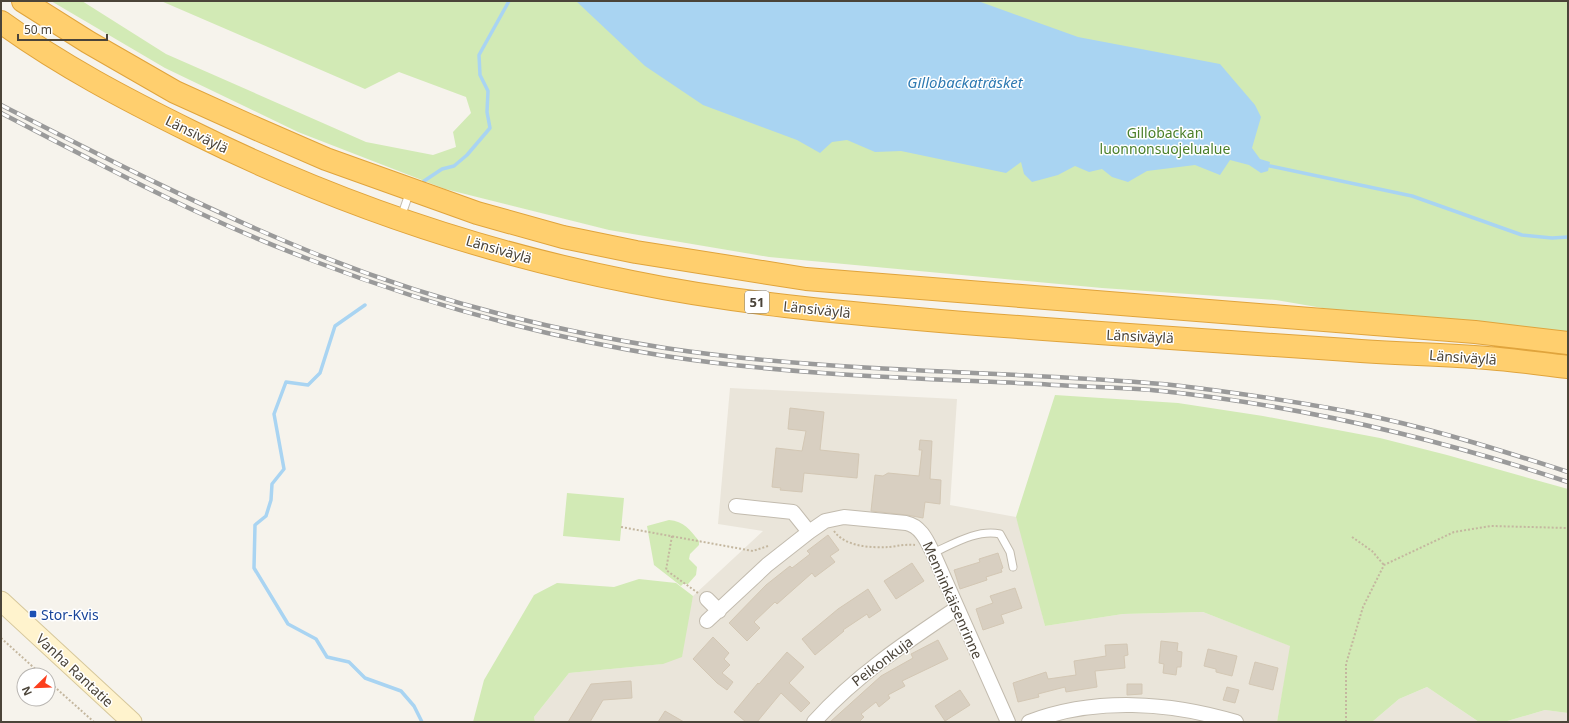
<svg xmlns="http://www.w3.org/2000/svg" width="1569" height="723" font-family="'Noto Sans',sans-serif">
<rect width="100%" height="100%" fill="#f6f3ec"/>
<path fill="#eae5da" d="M730,388L957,399L950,505L1016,517L1026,547L1045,626L1123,614L1203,612L1291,646L1277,722H535L534,717L569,673L662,664L686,624L693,596L763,531L718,524Z
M1427,687L1479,722H1372L1399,699Z
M1545,710L1568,713V722H1504Z"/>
<path fill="#d2eab5" d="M51,1H82L166,54L366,142L433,155L456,147L453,132L471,113L466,97L399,72L365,89L161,1H1568V332L1363,315L1276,300L1102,288L769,257L609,230L445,189L298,132L165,68Z
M1055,395L1178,403L1263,416L1380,438L1447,455L1568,489V713L1545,710L1504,722H1479L1427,687L1399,699L1372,722H1277L1290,646L1203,612L1123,614L1045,626L1016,517Z
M567,493L624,498L620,541L563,536Z
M669,520C684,521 690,530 699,541V545L690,554L689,559L697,567L696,575L688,584H683L681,586L654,565L647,526Z
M639,579L676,583L693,596L682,657L663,664L569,673L534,717L535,722H473L484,680L534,595L557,583L614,587Z"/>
<path fill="#a9d4f2" d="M576,1H978L1078,37L1220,64L1255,105L1261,117L1252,148L1260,159L1270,162L1268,171L1261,173L1249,165L1230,160L1220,175L1195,165L1147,171L1128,182L1112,177L1102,169L1089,172L1075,166L1058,175L1032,182L1024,174L1021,162L1006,173L901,151L875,152L847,140L832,142L820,153L797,140L703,105L645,66Z"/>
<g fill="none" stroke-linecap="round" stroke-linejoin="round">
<path stroke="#a9d4f2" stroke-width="3.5" d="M1270,166L1412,196L1522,235L1552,238L1568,237
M424,181L442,169L454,166L467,155L490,128L487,112L488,91L480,75L479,55L509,1
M365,305L335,326L320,373L308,385L286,382L274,414L284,469L272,484L271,500L266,516L255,525L254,568L288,624L316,639L327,657L349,662L365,678L401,691L414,706L422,722"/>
</g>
<path fill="#d8cfc1" stroke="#d3c7b4" d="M790,408L824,412L820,450L859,454L857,478L804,473L802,492L780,490L781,488L772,487L776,448L802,451L806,431L788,429Z
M920,440L932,441L930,479L941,480L940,504L925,502L923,518L907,515L871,511L875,475L883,476L888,473L919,476L922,450H919Z
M828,535L839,550L830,556L835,562L815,577L812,573L777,604L775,602L754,622L760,628L747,641L729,623L766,585L790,566L792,568L810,554L807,551Z
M998,553L1003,568L1001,569L1002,572L986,577L987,580L960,589L954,570L980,562L979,559Z
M912,563L924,581L896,599L884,581Z
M1015,588L1022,608L1001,615L1004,623L983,630L976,609L993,603L990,596Z
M868,589L881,610L869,618L867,614L843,630L844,631L815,655L802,639L838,609Z
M713,637L729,653L724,659L730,665L722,673L733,682L727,690L717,683L693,659Z
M938,640L948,659L902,681L905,686L888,695L890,698L879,707L876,702L861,714L864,717L859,722H830L881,676L913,658L911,654Z
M1161,641L1178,643L1177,651L1182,652L1181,667H1177L1176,675L1163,673L1164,664L1159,663Z
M1127,644L1128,655L1124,656L1125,668L1095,671L1097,687L1066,692L1065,687L1038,694L1039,697L1018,702L1013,683L1046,672L1048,679L1076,675L1074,661L1106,656L1105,645Z
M1208,649L1237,656L1232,676L1216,672V669L1204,666Z
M787,652L804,667L789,683L810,703L801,712L781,693L757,722H746L734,712L758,683L759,684Z
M1255,662L1278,668L1273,690L1249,684Z
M631,681L632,698L603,700L590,722H568L591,684Z
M1127,684H1142V694L1127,695Z
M1227,687L1239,690L1235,703L1223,700Z
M960,690L970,705L945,721L935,706Z
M665,711L684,722H658Z"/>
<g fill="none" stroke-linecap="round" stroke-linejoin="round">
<g stroke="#c2bbae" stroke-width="9">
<path id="service" d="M401,217L410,191
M933,553C953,544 977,529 1000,534L1010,552L1013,567"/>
</g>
<g stroke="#c2bbae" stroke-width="16">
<path id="minor" d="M736,506L793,512L809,532L825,521L844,517L906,523C921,526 927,541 933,553L1008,722
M707,599L719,611
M707,621L767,565L809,532
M814,722C855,676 906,642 957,608
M1029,722C1095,697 1170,702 1236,722"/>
</g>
<g stroke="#d6c79b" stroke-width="21">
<path id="secondary" d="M1,601L132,722"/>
</g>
<g stroke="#e0a43c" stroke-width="24">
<path id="motorway" d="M23,1L88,42L175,92L257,129L326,159L477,213L563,237L636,252L806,279L1475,332L1568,343
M1,22C60,65 127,100 192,132C331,201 480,252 632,282C734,303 837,312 940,321C1076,332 1212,341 1348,350C1394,354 1441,354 1487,358C1514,360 1541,364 1568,367"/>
</g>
<path stroke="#c4b79f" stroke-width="2" stroke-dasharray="2 2" stroke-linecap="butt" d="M621,527L753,551L768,546
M834,531C845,547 872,548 889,547C898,546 906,544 915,545
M672,536L666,570L698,593
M1352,537L1372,551L1384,565
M1,638L42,675
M48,681L94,722
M1346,722V664L1363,607L1384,565L1454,532L1491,526L1568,528"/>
<use href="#service" stroke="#fff" stroke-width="7"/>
<use href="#minor" stroke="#fff" stroke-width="14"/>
<use href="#secondary" stroke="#fff3cd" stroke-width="19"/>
<use href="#motorway" stroke="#ffcf6e" stroke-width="22"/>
<g stroke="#9a9a9a" stroke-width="4.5">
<path id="rail" d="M1,105C103,157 205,209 311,252C424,298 545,329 665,348C829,373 996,370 1162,384C1183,386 1205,389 1227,392C1278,399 1329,407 1380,418C1443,432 1506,452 1568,472
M1,113C103,166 204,220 311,260C425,304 545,337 665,356C789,375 915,378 1040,384C1080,387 1122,387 1162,391C1301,406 1436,438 1568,482"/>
</g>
<use href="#rail" stroke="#fff" stroke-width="3" stroke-dasharray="9" stroke-linecap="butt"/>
</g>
<rect fill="#1a4fb4" stroke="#fff" stroke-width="1.5" x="29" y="610" width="8" height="8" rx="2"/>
<g text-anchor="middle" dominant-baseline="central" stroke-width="3" stroke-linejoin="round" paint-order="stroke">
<rect fill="#fff" stroke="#817c74" stroke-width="1" x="745" y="291" width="24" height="22" rx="3"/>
<g font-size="13" font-weight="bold" fill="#4b4439">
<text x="757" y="302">51</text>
</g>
<g font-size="14" fill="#4a7f2a" stroke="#fff">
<text x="1165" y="132">Gillobackan<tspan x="1165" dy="16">luonnonsuojelualue</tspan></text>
</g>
<g font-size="14" fill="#4b4439" stroke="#fff">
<text transform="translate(197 134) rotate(26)">Länsiväylä</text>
<text transform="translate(499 249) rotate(16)">Länsiväylä</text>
<text transform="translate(817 309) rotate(6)">Länsiväylä</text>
<text transform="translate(1140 336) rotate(3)">Länsiväylä</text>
<text transform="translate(1463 357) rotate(4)">Länsiväylä</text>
<text transform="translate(953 600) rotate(66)">Menninkäisenrinne</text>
<text transform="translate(882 661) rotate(-37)">Peikonkuja</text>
<text transform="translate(75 670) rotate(43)">Vanha Rantatie</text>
</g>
<g font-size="14" fill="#164399" stroke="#fff" text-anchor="start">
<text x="41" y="614">Stor-Kvis</text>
</g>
<g font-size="15" font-style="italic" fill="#2e7ab2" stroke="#fff">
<text x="965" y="82">Gillobackaträsket</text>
</g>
</g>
<rect width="1569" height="723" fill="none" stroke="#4b4439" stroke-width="4"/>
<g transform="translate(36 687) rotate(247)"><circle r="19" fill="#ffffff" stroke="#b7b4b0"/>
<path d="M0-3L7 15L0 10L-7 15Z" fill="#fc3f1d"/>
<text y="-6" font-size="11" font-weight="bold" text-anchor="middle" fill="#4b4439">N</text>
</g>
<path d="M18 34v6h89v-6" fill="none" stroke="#4b4439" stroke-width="2"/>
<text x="24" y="34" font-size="12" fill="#4b4439" stroke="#ffffff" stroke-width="3" paint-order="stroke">50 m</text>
</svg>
